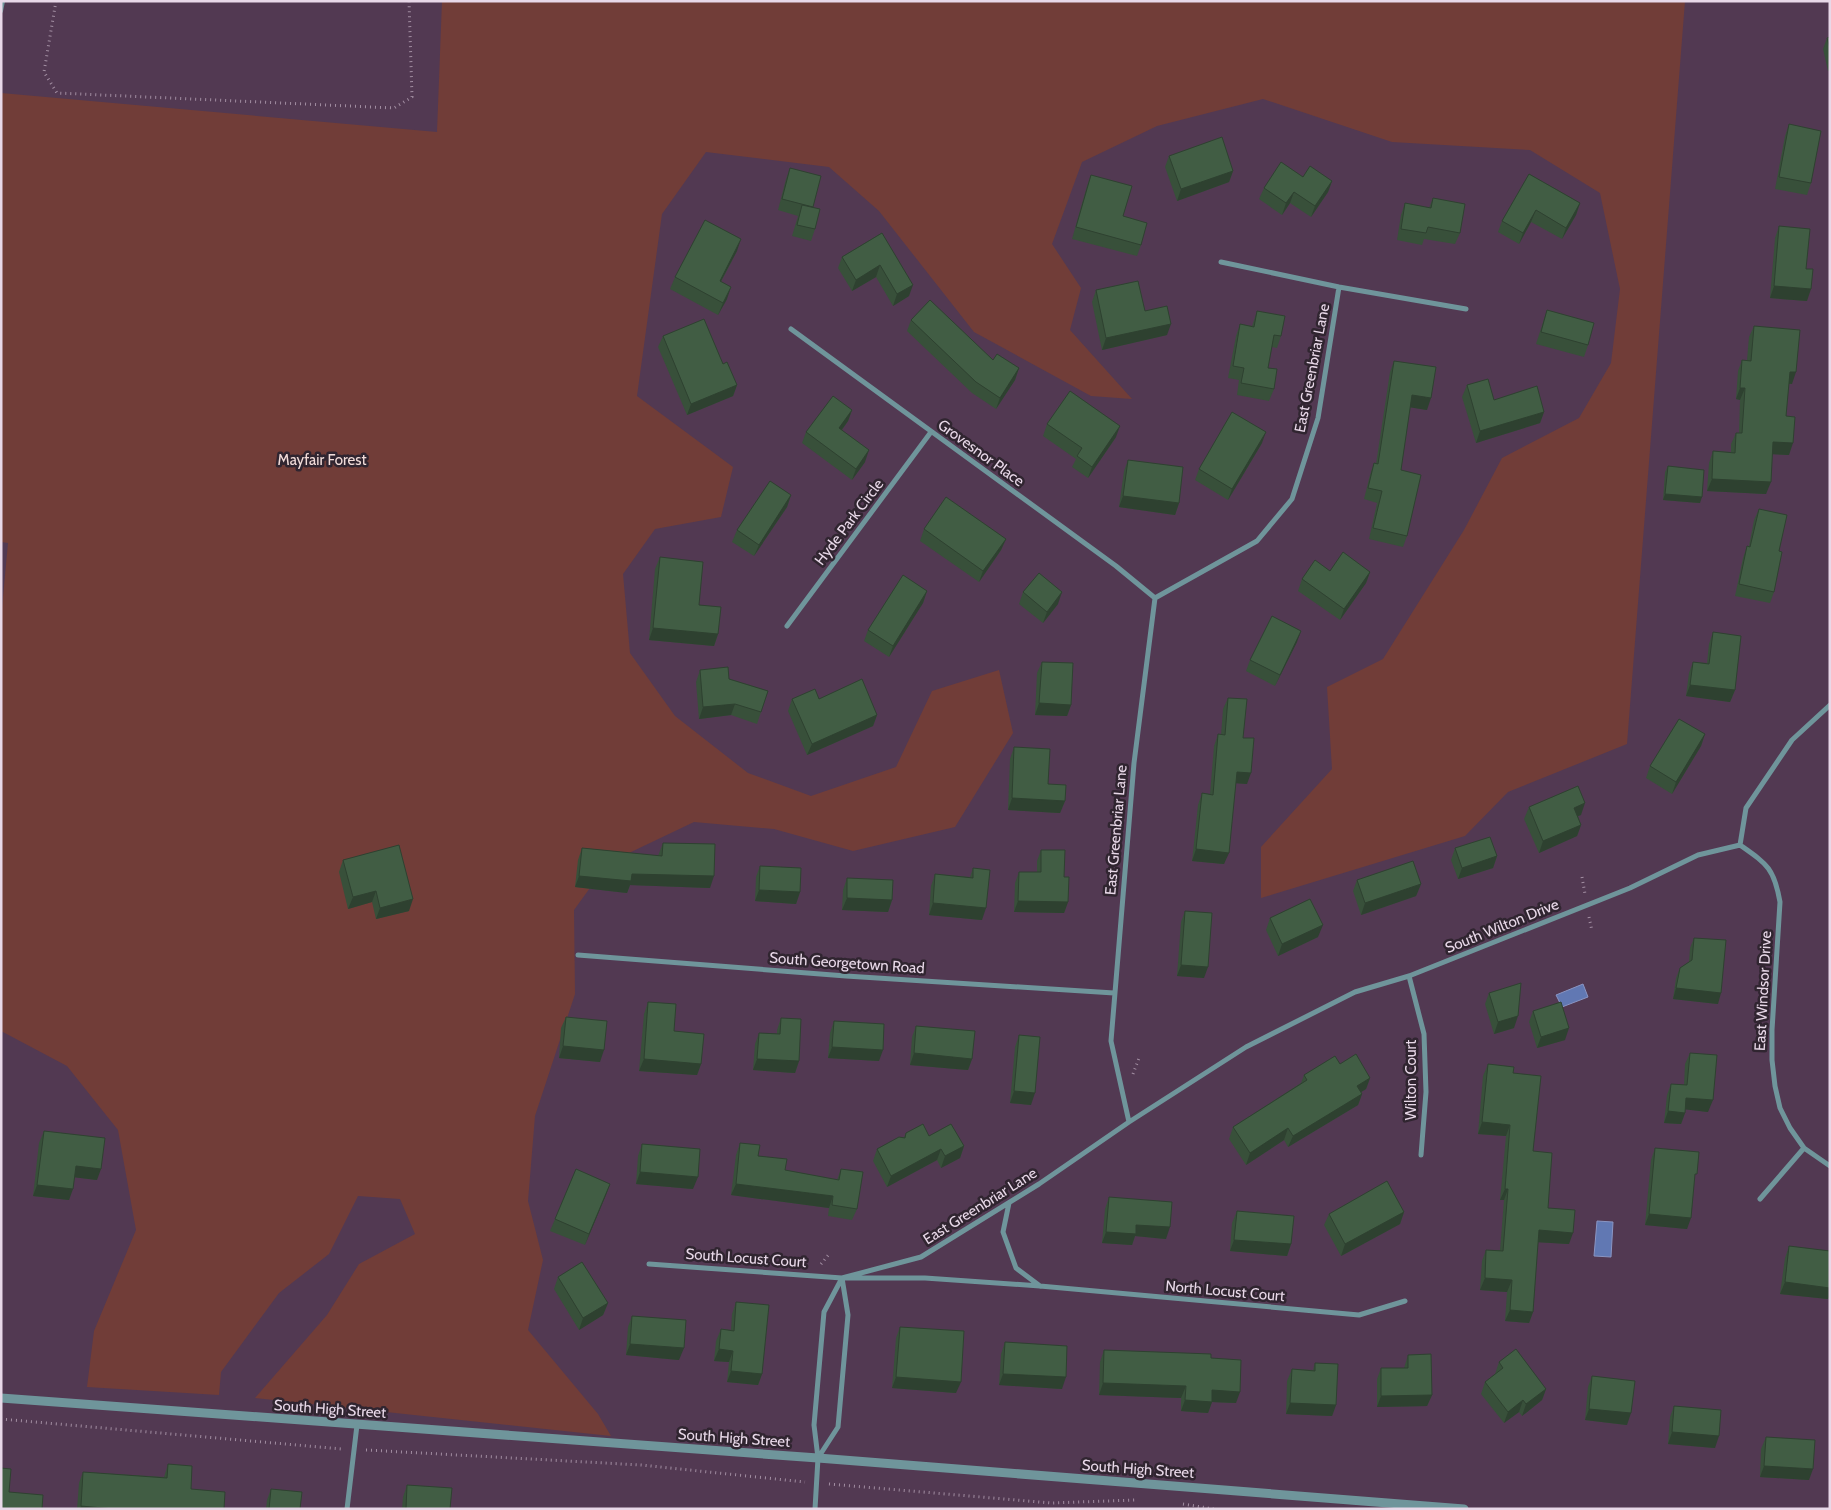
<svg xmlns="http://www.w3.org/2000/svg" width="1831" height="1510" font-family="Cabin,sans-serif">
<rect width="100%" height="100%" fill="#523952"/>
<path fill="#713d38" d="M442,1H1685L1627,744L1508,792L1465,836L1261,898V847L1332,769L1327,687L1383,659L1464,530L1502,458L1579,418L1611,363L1620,289L1600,193L1530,150L1392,142L1263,99L1157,126L1082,162L1052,244L1081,288L1070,330L1132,399L1091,396L974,332L879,211L829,167L706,152L662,214L637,396L733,467L721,517L655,529L623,574L630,653L675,716L748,773L811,796L896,767L932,691L999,670L1013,733L955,827L853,851L774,829L694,822L608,863L574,910L575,994L535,1116L528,1201L543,1260L528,1330L598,1414L611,1436L255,1398L327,1315L359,1264L415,1234L400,1199L358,1196L329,1254L279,1293L221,1372L219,1395L87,1387L94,1331L136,1230L118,1130L67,1066L1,1031V619L8,543L1,542V93L437,132Z"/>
<path fill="#6178b3" stroke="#8a95c3" d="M1583,984L1588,997L1562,1007L1556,995Z
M1597,1221L1613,1222L1611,1257L1594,1256Z"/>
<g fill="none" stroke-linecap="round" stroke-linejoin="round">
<path stroke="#a28ea2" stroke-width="3" stroke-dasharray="1 4" stroke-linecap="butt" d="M56,1L44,72L57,93L394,108L412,97L409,1
M1582,877L1585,894
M1589,917L1592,931
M1133,1074L1139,1058
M821,1264L830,1253
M1,1419L342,1449
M366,1450L641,1465L805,1482
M829,1484L1051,1503L1135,1500
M1183,1504L1214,1509"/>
<path stroke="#6f959b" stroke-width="4" d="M1,11L3,1"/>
<path stroke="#6f959b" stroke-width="5" d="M1221,262L1339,287L1466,309
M791,329L1116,566L1155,598
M1155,598L1257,541L1292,499L1318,418L1339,287
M787,626L931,432
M1740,845C1767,864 1774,868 1780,902L1772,1030V1060L1775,1086L1780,1108L1790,1128L1804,1148L1830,1166
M578,955L846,976L1114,993
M1409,976L1424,1034L1426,1092L1421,1155
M1129,1122L1246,1047L1355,992L1409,976L1630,888L1698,855L1740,845L1746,808L1792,740L1830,705
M1760,1199L1804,1148
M1009,1203L1003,1232L1016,1268L1040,1286
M649,1264L842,1278H925L1040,1286L1359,1315L1405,1301
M818,1458L838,1427L848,1315L842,1278
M347,1509L357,1425
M815,1509L818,1458L814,1425L824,1312L842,1278L921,1257L1039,1184L1129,1122L1111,1041L1134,763L1155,598"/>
<path stroke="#6f959b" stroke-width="9" d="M1,1398L818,1458L1464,1509"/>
</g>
<path fill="#38503a" d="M1830,37V70L1828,71L1823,49L1827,38Z
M1789,124L1811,183L1807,195L1775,189L1785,136Z
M1169,156L1233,171L1229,182L1177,201L1165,167Z
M790,168L813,207L815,229L811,241L792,236L798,216L778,210L786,179Z
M1529,174L1580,203L1576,215L1562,239L1531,222L1519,244L1498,232L1502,221Z
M1091,175L1123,216L1141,245L1137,256L1072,239L1087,186Z
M1303,177L1332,181L1328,192L1311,217L1290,203L1282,215L1259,199L1264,188Z
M1433,198L1460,233L1455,244L1424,239L1422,245L1397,240L1401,215L1405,203L1429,208Z
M1779,226L1806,269L1807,301L1770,298L1775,238Z
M882,233L909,296L893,306L876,277L852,291L838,268L842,257Z
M737,251L721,282L727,299L718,315L670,289L675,277Z
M1096,290L1145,311L1167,335L1102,350L1092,302Z
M1547,310L1588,345L1584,357L1536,344Z
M1257,311L1281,336L1277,348L1272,347L1268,368L1274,389L1269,401L1237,395L1239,380L1228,378L1236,336L1240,324L1252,326Z
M911,320L993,360L1019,368L1015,380L996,409L972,393L907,331Z
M1754,326L1792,384H1789L1786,416L1789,455L1772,454L1766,494L1707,491L1709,463L1713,451L1731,452V444L1736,433H1739L1740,400L1736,399L1738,371L1742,360H1747L1749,337Z
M663,336L723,364L737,385L733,396L687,415L658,347Z
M1394,361L1427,410L1410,407L1401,470L1407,536L1403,547L1369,539L1377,503L1364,499L1370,475L1374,463L1376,464L1390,372Z
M1467,385L1494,400L1544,412L1540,423L1476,443L1462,397Z
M852,410L848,421L842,430L865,462L852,480L802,443L806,432Z
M1047,424L1116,437L1088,478L1072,467L1076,459L1043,436Z
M1262,443L1228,500L1195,480L1199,469Z
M1128,460L1179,503L1175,515L1119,507L1124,471Z
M1668,466L1700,503L1663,500L1665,472Z
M791,495L787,507L754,556L732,542L737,530Z
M1759,509L1774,592L1770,603L1735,596L1743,558L1747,546H1749L1754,520Z
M924,529L1006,539L1001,550L979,582L920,541Z
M660,557L699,605L718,634L714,646L649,640L655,569Z
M1330,571L1370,572L1366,583L1340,620L1298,591L1302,579Z
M927,591L923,603L889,657L864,641L868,630Z
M1023,592L1058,604L1043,623L1019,604Z
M1713,632L1735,690L1730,702L1686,696L1689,673L1693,662L1707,663L1709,644Z
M1297,642L1275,686L1246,671L1250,660Z
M1042,662L1071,705L1067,716L1035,715L1037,673Z
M700,670L768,691L757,724L731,715L699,719L696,682Z
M1228,698L1243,738L1247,784L1236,783L1224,864L1192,861L1198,805L1202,793L1210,794L1214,746L1218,734L1221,735L1223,709Z
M792,699H819L877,715L873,726L807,755L788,711Z
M1705,734L1701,746L1672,794L1646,778L1650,766Z
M1014,747L1065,801L1060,813L1008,810L1010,759Z
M1529,807L1581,815L1578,816L1581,825L1577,836L1539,853L1524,819Z
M663,843L710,888L630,885L627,893L575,887L578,860L582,848L658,856Z
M1455,848L1497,856L1493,868L1458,879L1451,860Z
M1041,850L1068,902L1064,913L1014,912L1015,883L1019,872H1037V861Z
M343,860L409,911L376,919L372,902L348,909L339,872Z
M760,866L800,892L796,904L755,901L756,877Z
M973,868L982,920L929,915L931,886L935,874L970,877Z
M847,878L892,900L888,912L842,910L843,890Z
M1357,880L1421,884L1416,896L1361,915L1353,891Z
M1185,911L1204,978L1177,976L1181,922Z
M1270,918L1318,937L1278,956L1266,930Z
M1694,938L1718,1004L1673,999L1676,978L1680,968L1689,962L1690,948Z
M1489,993L1514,1028L1494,1034L1485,1004Z
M648,1002L701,1064L697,1075L639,1071L644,1014Z
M1533,1011L1565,1040L1537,1048L1529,1022Z
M566,1017L600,1062L559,1058L561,1028Z
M781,1018L799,1061L795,1073L753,1070L755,1044L759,1033L777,1034V1030Z
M834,1021L879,1061L828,1058L830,1033Z
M916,1026L972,1059L968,1070L910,1065L912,1037Z
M1019,1035L1031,1105L1010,1103L1015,1047Z
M1690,1053L1708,1112L1685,1109V1113L1681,1124L1664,1123L1667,1095L1671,1084L1684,1085L1685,1064Z
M1340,1064L1370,1078L1366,1089L1361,1092L1362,1094L1358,1105L1288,1147L1284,1140L1246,1165L1229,1139L1233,1127L1301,1083L1304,1075Z
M1488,1064L1513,1073L1548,1208L1569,1244L1538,1242L1533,1312L1529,1323L1505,1321L1507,1292L1480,1290L1482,1261L1486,1250H1500L1504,1200H1500L1506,1136L1478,1134L1483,1076Z
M44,1131L97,1180L74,1177L69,1200L33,1196L39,1143Z
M906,1133L929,1136L964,1146L960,1158L941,1168L937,1160L887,1187L873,1161L877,1149L904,1137Z
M740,1143L758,1156L785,1170L837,1180L841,1169L857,1209L852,1220L828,1216L829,1208L731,1195L736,1155Z
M642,1144L693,1189L636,1184L638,1156Z
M1655,1148L1694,1181L1687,1229L1645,1225L1651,1160Z
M610,1184L585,1245L550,1231L555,1219Z
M1109,1197L1166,1239L1135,1236L1132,1245L1102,1243L1105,1209Z
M1237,1211L1291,1244L1287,1256L1230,1251L1232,1223Z
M1404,1212L1400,1224L1341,1256L1324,1225L1329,1214Z
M1789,1246L1830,1251V1295L1828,1299L1780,1294L1785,1258Z
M558,1277L608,1303L603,1315L579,1330L554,1289Z
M736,1302L762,1374L758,1385L727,1382L729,1362L714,1361L716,1341L721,1329L731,1330L732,1314Z
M632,1316L679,1360L626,1355L628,1327Z
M900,1327L956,1393L892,1388L896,1338Z
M1005,1342L1062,1389L999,1385L1001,1354Z
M1104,1350L1211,1358L1236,1403L1212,1402L1208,1413L1181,1411V1398L1099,1395L1100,1362Z
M1408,1355L1432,1395L1427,1406L1377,1407V1379L1381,1368H1404Z
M1499,1362L1546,1389L1542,1400L1522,1416L1519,1412L1504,1423L1481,1394L1485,1382L1495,1374Z
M1315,1363L1336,1405L1332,1416L1286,1414L1287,1381L1292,1369L1313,1370Z
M1592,1376L1627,1425L1585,1420L1588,1387Z
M1674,1406L1715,1448L1668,1444L1670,1417Z
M1766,1437L1809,1480L1760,1477L1761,1449Z
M168,1464L191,1489L224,1509H77L79,1483L83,1472L164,1477Z
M407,1485L450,1509H402L403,1497Z
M271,1489L300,1509H266L267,1500Z"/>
<path fill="#2e4130" d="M1233,171L1229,182L1177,201L1181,189Z
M1332,181L1328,192L1311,217L1315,206Z
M1294,192L1290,203L1282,215L1286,203Z
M1580,203L1576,215L1562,239L1566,228Z
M1536,210L1531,222L1519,244L1523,233Z
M741,239L737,251L715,292L720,281Z
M880,265L876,277L852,291L856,280Z
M913,285L909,296L893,306L897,294Z
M1774,286L1811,289L1807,301L1770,298Z
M731,287L727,299L718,315L723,303Z
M1171,324L1167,335L1102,350L1106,338Z
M1019,368L1015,380L996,409L1000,398Z
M1790,372H1796L1792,384L1785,383Z
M737,385L733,396L687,415L691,404Z
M1740,388H1745L1740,400L1736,399Z
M1412,395L1431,398L1427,410L1408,407Z
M852,410L848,421L835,439L839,428Z
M1544,412L1540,423L1476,443L1480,431Z
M1120,426L1116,437L1088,478L1092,467Z
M1266,432L1262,443L1228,500L1232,489Z
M1773,442L1793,443L1789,455L1768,454Z
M869,450L865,462L852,480L856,469Z
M1712,479L1771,482L1766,494L1707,491Z
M1665,494L1702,497L1700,503L1663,500Z
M791,495L787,507L754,556L759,545Z
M1123,496L1179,503L1175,515L1119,507Z
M1006,539L1001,550L979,582L983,571Z
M1370,572L1366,583L1340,620L1344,609Z
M927,591L923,603L889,657L893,646Z
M1062,592L1058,604L1043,623L1047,612Z
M653,628L718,634L714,646L649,640Z
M1301,631L1297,642L1275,686L1280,675Z
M1690,685L1735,690L1730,702L1686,696Z
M1039,703L1071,705L1067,716L1035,715Z
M735,704L731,715L699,719L703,707Z
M877,715L873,726L807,755L812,744Z
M1705,734L1701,746L1672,794L1676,782Z
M1237,772L1251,773L1247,784L1233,783Z
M1012,798L1065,801L1060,813L1008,810Z
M1585,803L1581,815L1570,819L1574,808Z
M1581,825L1577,836L1539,853L1543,841Z
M1196,849L1229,853L1224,864L1192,861Z
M1497,856L1493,868L1458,879L1462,868Z
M632,874L714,876L710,888L630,885L627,893L575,887L579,876Z
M1421,884L1416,896L1361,915L1365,903Z
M759,890L800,892L796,904L755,901Z
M376,891L372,902L348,909L353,897Z
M847,898L892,900L888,912L842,910Z
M413,899L409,911L376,919L380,908Z
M1018,901L1068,902L1064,913L1014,912Z
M933,903L986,908L982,920L929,915Z
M1323,925L1318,937L1278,956L1282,944Z
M1181,965L1208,967L1204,978L1177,976Z
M1676,988L1721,993L1718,1004L1673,999Z
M1518,1016L1514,1028L1494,1034L1498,1022Z
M1569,1028L1565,1040L1537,1048L1541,1037Z
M563,1046L604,1050L600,1062L559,1058Z
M832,1047L883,1050L879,1061L828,1058Z
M914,1053L972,1059L968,1070L910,1065Z
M644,1059L701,1064L697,1075L639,1071Z
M757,1059L799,1061L795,1073L753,1070Z
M1370,1078L1366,1089L1353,1097L1357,1086Z
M1014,1091L1035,1093L1031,1105L1010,1103Z
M1362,1094L1358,1105L1288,1147L1293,1136Z
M1686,1098L1713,1100L1708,1112L1682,1109Z
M1668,1111L1685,1113L1681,1124L1664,1123Z
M1482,1122L1510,1125L1506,1136L1478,1134Z
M1288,1128L1284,1140L1246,1165L1250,1153Z
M964,1146L960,1158L941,1168L945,1156Z
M941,1149L937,1160L887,1187L891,1176Z
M76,1166L101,1169L97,1180L72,1177Z
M640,1172L698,1177L693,1189L636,1184Z
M610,1184L606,1195L585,1245L589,1234Z
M736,1184L833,1196L829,1208L731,1195Z
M37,1185L73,1189L69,1200L33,1196Z
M1505,1189H1508L1504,1200H1500Z
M1404,1212L1400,1224L1341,1256L1345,1244Z
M1649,1214L1691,1218L1687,1229L1645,1225Z
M1136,1225L1170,1227L1166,1239L1135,1236L1132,1245L1102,1243L1106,1232Z
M1539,1230L1573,1233L1569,1244L1534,1242Z
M1234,1240L1291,1244L1287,1256L1230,1251Z
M1485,1278L1512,1280L1507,1292L1480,1290Z
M1785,1282L1830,1288V1295L1828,1299L1780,1294Z
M608,1303L603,1315L579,1330L583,1318Z
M1510,1310L1533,1312L1529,1323L1505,1321Z
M630,1344L684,1348L679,1360L626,1355Z
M719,1349L733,1351L729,1362L714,1361Z
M731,1371L762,1374L758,1385L727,1382Z
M1003,1374L1066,1377L1062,1389L999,1385Z
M896,1377L961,1382L956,1393L892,1388Z
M1103,1383L1186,1386L1181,1398L1099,1395Z
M1546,1389L1542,1400L1522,1416L1526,1404Z
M1212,1390L1240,1392L1236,1403L1212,1402L1208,1413L1181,1411L1185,1400Z
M1432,1395L1427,1406L1377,1407L1381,1396Z
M1523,1400L1519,1412L1504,1423L1508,1412Z
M1290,1403L1336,1405L1332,1416L1286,1414Z
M1589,1409L1631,1413L1627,1425L1585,1420Z
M1672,1432L1719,1436L1715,1448L1668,1444Z
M1764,1466L1813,1469L1809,1480L1760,1477Z
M81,1506L114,1509H80Z"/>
<path fill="#415d44" stroke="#2e4130" d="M1830,37V48L1827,38Z
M1789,124L1821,131L1811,183L1779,177Z
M1222,137L1233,171L1181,189L1169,156Z
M1281,162L1303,177L1310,166L1332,181L1315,206L1294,192L1286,203L1264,188Z
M790,168L821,176L813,207L782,199Z
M1529,174L1580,203L1566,228L1536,210L1523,233L1502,221Z
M1091,175L1132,186L1123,216L1147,223L1141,245L1076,227Z
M1433,198L1465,204L1460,233L1428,227L1426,233L1401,229L1405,203L1431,208Z
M802,205L820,209L815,229L797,225Z
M705,220L741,239L720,281L731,287L723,303L675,277Z
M1779,226L1810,229L1806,269H1813L1811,289L1774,286Z
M882,233L913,285L897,294L880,265L856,280L842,257Z
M1138,281L1145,311L1167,306L1171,324L1106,338L1096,290Z
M930,300L993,360L997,354L1019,368L1000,398L976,382L911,320Z
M1547,310L1594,323L1588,345L1541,332Z
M1257,311L1285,316L1281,336L1274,335L1268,368L1277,369L1274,389L1241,383L1244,368L1233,366L1240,324L1254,327Z
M704,319L723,364L727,362L737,385L691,404L663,336Z
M1754,326L1800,330L1796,372H1790L1786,416L1795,417L1793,443L1773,442L1771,482L1712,479L1713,451L1735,453L1736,433H1742L1745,388H1740L1742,360L1751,361Z
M1394,361L1436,367L1431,398L1412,395L1401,470L1421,475L1407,536L1373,528L1382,491L1368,488L1374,463L1378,464Z
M1488,379L1494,400L1537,386L1544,412L1480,431L1467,385Z
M1070,391L1120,426L1092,467L1077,456L1082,448L1047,424Z
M833,396L852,410L839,428L869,450L856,469L806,432Z
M1232,412L1266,432L1232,489L1199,469Z
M1128,460L1183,467L1179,503L1123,496Z
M1668,466L1704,470L1702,497L1665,494Z
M770,481L791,495L759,545L737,530Z
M946,497L1006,539L983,571L924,529Z
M1759,509L1787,515L1779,551L1782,552L1774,592L1739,584L1747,546L1750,547Z
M1343,552L1370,572L1344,609L1302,579L1315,560L1330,571Z
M660,557L703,562L699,605L721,607L718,634L653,628Z
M1039,573L1062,592L1047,612L1023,592Z
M903,575L927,591L893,646L868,630Z
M1272,616L1301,631L1280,675L1250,660Z
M1713,632L1741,636L1735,690L1690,685L1693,662L1709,664Z
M1042,662L1073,663L1071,705L1039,703Z
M728,667L729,679L768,691L761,712L735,704L703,707L700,670Z
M862,679L877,715L812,744L792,699L815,689L819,699Z
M1228,698L1247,699L1243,738H1254L1251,773L1237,772L1229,853L1196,849L1202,793L1213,795L1218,734L1225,735Z
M1679,719L1705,734L1676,782L1650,766Z
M1014,747L1050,749L1048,784L1066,785L1065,801L1012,798Z
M1578,786L1585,803L1574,808L1581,825L1543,841L1529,807Z
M1490,837L1497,856L1462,868L1455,848Z
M663,843L715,844L714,876L632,874L631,881L579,876L582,848L662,856Z
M399,845L413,899L380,908L376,891L353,897L343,860Z
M1041,850H1065L1064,877H1069L1068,902L1018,901L1019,872H1041Z
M1413,861L1421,884L1365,903L1357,880Z
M760,866L801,868L800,892L759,890Z
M973,868L990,870L986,908L933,903L935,874L973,878Z
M847,878L893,880L892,900L847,898Z
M1310,899L1323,925L1282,944L1270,918Z
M1185,911L1212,913L1208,967L1181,965Z
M1694,938L1726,940L1721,993L1676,988L1680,968L1692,960Z
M1521,983L1518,1016L1498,1022L1489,993Z
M648,1002L676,1004L674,1031L704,1034L701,1064L644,1059Z
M1561,1002L1569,1028L1541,1037L1533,1011Z
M566,1017L607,1021L604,1050L563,1046Z
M781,1018L801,1019L799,1061L757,1059L759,1033L780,1034Z
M834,1021L884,1024L883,1050L832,1047Z
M916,1026L975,1031L972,1059L914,1053Z
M1019,1035L1040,1037L1035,1093L1014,1091Z
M1690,1053L1717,1055L1713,1100L1686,1098L1685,1113L1668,1111L1671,1084L1687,1085Z
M1356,1054L1370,1078L1357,1086L1362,1094L1293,1136L1288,1128L1250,1153L1233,1127L1307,1080L1304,1075L1335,1056L1340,1064Z
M1488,1064L1514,1067L1513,1073L1541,1076L1533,1151L1552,1153L1548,1208L1575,1210L1573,1233L1539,1230L1533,1312L1510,1310L1512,1280L1485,1278L1486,1250L1503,1251L1508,1189H1505L1510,1125L1482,1122Z
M923,1124L929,1136L951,1124L964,1146L945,1156L941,1149L891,1176L877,1149L899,1137L905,1138L906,1133Z
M44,1131L105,1138L101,1169L76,1166L73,1189L37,1185Z
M740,1143L760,1145L758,1156L787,1159L785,1170L839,1180L841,1169L863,1172L857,1209L832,1205L833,1196L736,1184Z
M642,1144L700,1149L698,1177L640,1172Z
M1655,1148L1699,1152L1697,1174H1695L1691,1218L1649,1214Z
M576,1169L610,1184L589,1234L555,1219Z
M1387,1181L1404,1212L1345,1244L1329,1214Z
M1109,1197L1172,1202L1170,1227L1136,1225V1234L1106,1232Z
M1237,1211L1294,1216L1291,1244L1234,1240Z
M1789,1246L1830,1251V1288L1785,1282Z
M582,1262L608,1303L583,1318L558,1277Z
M736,1302L769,1305L762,1374L731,1371L733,1351L719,1349L721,1329L734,1331Z
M632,1316L686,1320L684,1348L630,1344Z
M900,1327L964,1331L961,1382L896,1377Z
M1005,1342L1067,1346L1066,1377L1003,1374Z
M1516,1349L1546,1389L1526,1404L1523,1400L1508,1412L1485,1382L1503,1368L1499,1362Z
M1104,1350L1211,1354V1358L1241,1360L1240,1392L1212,1390V1402L1185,1400L1186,1386L1103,1383Z
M1431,1354L1432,1395L1381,1396V1368H1408V1355Z
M1315,1363L1338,1364L1336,1405L1290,1403L1292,1369L1315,1371Z
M1592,1376L1635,1381L1631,1413L1589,1409Z
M1674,1406L1721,1410L1719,1436L1672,1432Z
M1766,1437L1815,1440L1813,1469L1764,1466Z
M168,1464L192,1466L191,1489L225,1492L224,1509H114L81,1506L83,1472L167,1478Z
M1,1468L11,1469L9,1492L43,1495L42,1509H1Z
M407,1485L452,1488L450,1509H406Z
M271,1489L302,1492L300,1509H269Z"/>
<g text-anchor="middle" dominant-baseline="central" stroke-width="5" stroke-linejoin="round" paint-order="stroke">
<g font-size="15" fill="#e8d8e8" stroke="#302530">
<text transform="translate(1312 368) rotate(-79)">East Greenbriar Lane</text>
<text transform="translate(981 453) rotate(36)">Grovesnor Place</text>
<text transform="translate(849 522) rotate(-53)">Hyde Park Circle</text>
<text transform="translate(1116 830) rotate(-85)">East Greenbriar Lane</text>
<text transform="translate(1502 926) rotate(-22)">South Wilton Drive</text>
<text transform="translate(847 963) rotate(4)">South Georgetown Road</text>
<text transform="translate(1763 991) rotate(-87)">East Windsor Drive</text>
<text transform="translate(1411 1080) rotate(-90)">Wilton Court</text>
<text transform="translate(980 1206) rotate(-32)">East Greenbriar Lane</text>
<text transform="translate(746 1258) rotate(4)">South Locust Court</text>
<text transform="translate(1225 1291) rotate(5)">North Locust Court</text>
<text transform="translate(330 1409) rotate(4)">South High Street</text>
<text transform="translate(734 1438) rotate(4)">South High Street</text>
<text transform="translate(1138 1469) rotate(4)">South High Street</text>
</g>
<g font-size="15" fill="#f2dcd9" stroke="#302530">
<text x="322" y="460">Mayfair Forest</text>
</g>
</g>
<rect width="1831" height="1510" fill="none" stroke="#e8d8e8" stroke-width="5"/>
</svg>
